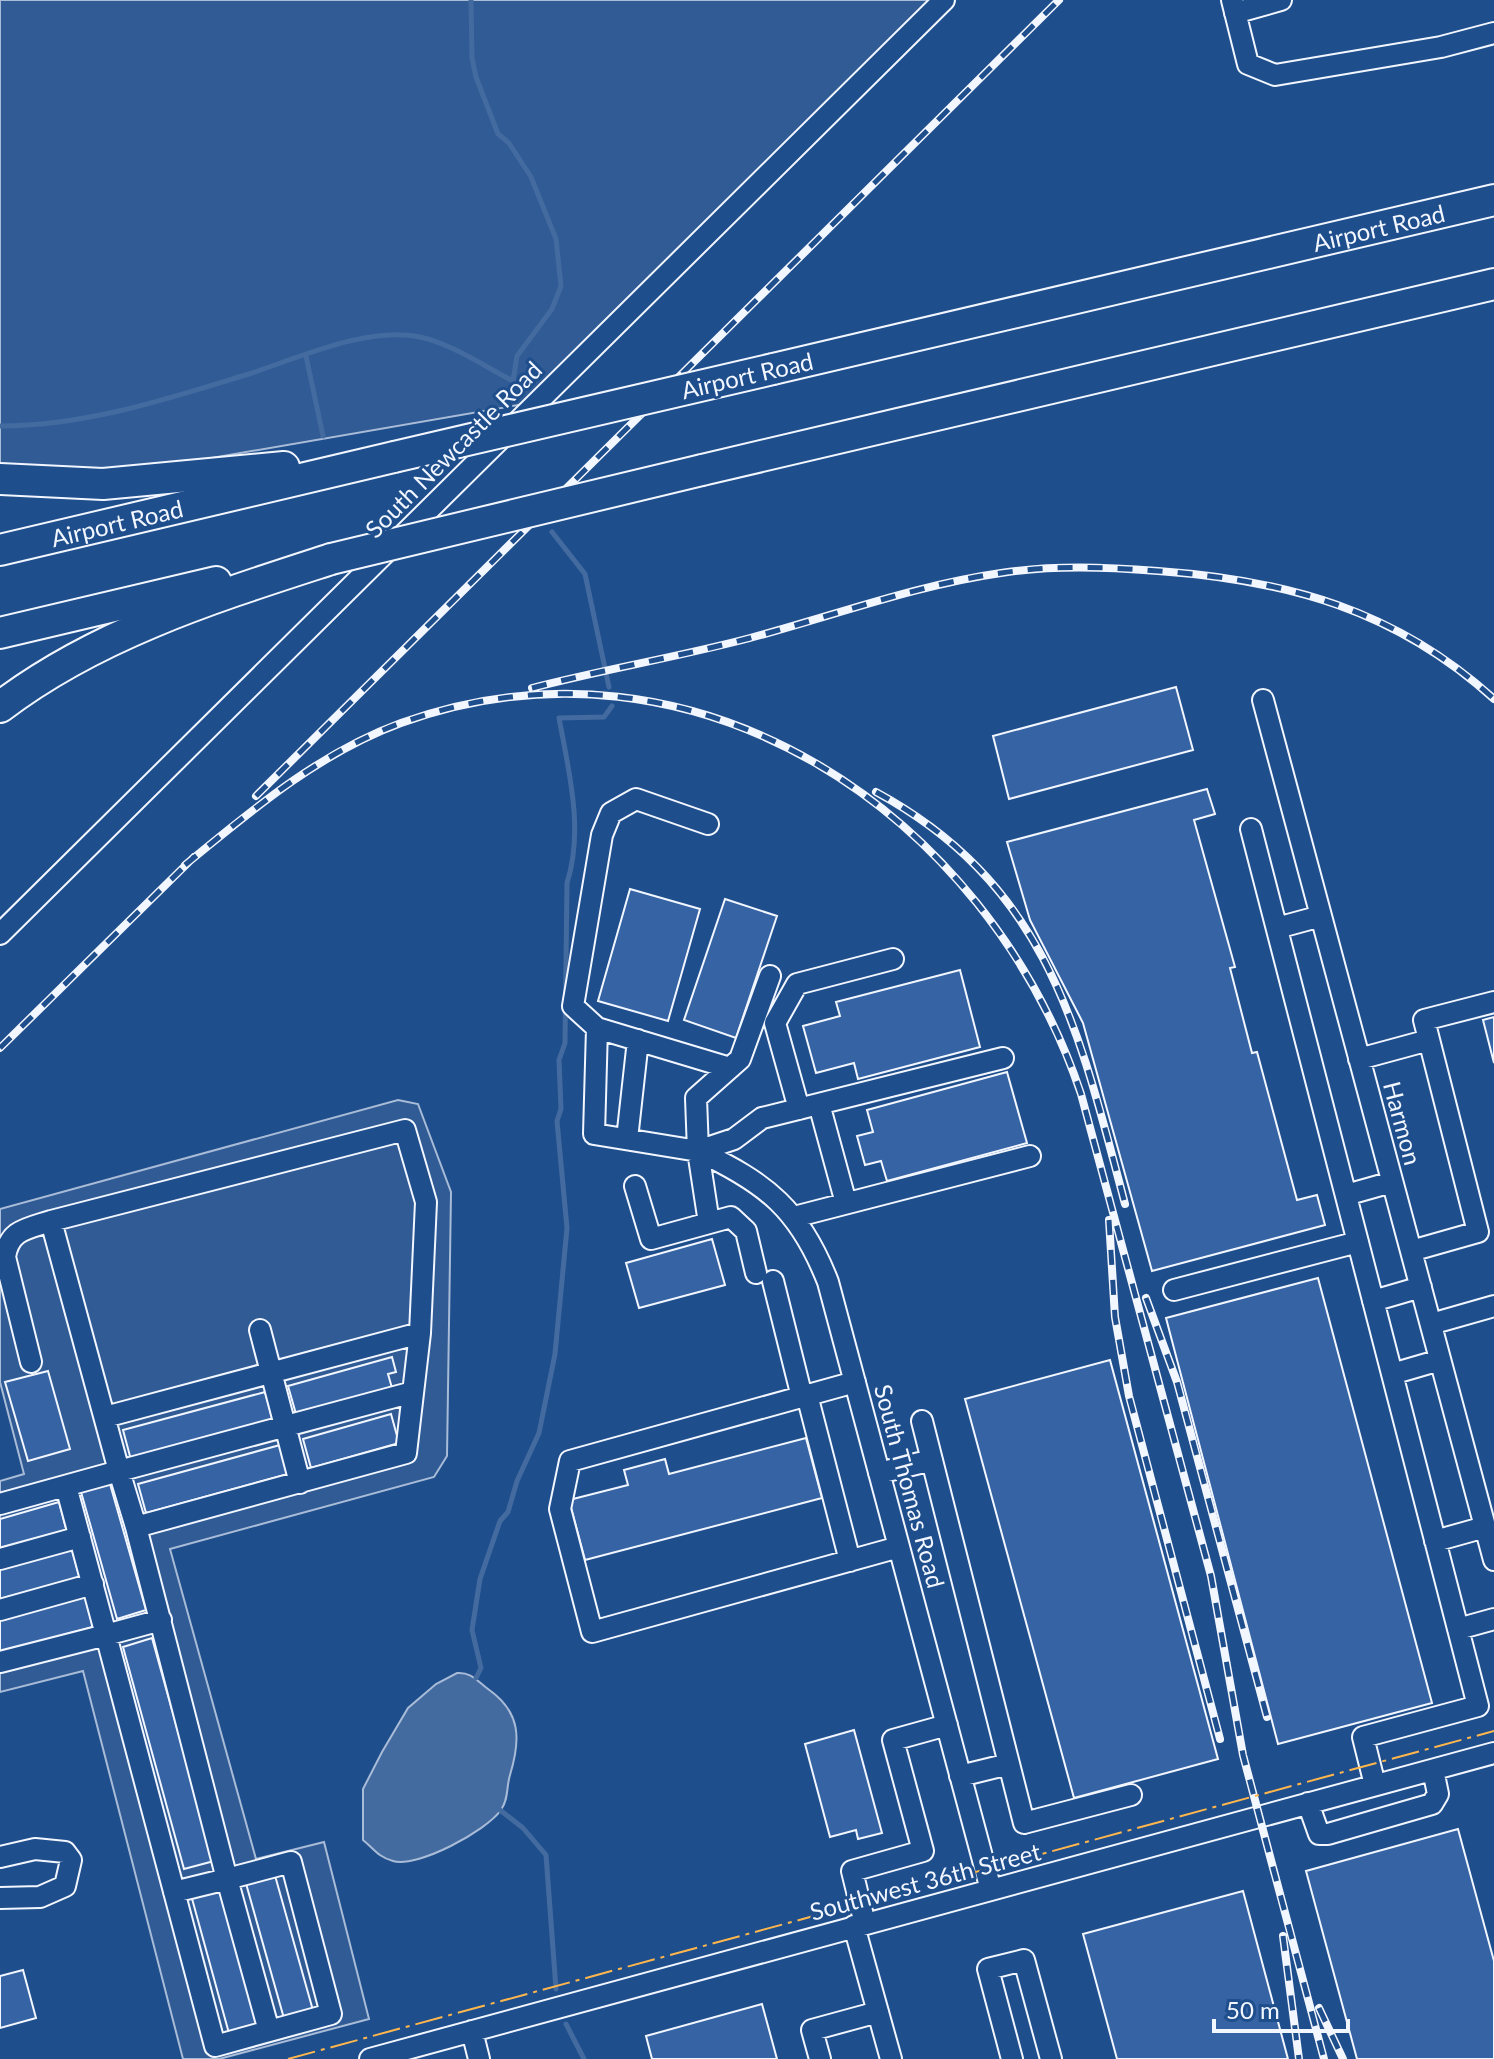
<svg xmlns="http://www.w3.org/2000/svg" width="1494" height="2059" font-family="Lato,sans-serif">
<rect width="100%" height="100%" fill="#1f4e8c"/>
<path fill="#305b95" stroke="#a8bbd7" stroke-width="2" d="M0,0H932L524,404L206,459L165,472L0,469Z
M398,1100L418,1104L451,1192L447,1456L434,1477L170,1549L256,1859L324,1842L369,2019L219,2059H183L83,1671L0,1692V1481L24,1474L0,1382V1209Z"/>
<path fill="#446ba0" stroke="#a8bbd7" stroke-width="2" d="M457,1673C472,1672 477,1681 488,1689C521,1712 521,1739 510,1775C506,1788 509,1798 501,1810C486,1831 418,1868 393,1861C378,1857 374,1849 363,1840V1789L382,1752L408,1708L436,1684Z"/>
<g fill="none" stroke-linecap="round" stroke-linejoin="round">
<path stroke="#446ba0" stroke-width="5" d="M306,356L323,436
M0,426C86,426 167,399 249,374C298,358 367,326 420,337C452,344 484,366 513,381L517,356L552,309L561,286L556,239L531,177L509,143L498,134L476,77L472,58L471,0
M552,532L585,574L609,687
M476,1678L481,1668L472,1630L480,1579L500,1521L508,1512L517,1481L539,1433L555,1354L567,1228L557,1121L561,1109L559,1060L565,1043L567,883C584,830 569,772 559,718L604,717L612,706
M500,1810L523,1828L546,1855L556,1989
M566,2024L584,2059"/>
</g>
<path fill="#3563a3" stroke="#f2f6ff" stroke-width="2" d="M1176,687L1193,750L1009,799L993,736Z
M1207,789L1215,814L1194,820L1235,967L1230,968L1252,1053L1257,1052L1297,1200L1317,1195L1325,1225L1152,1271L1083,1023L1030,920L1007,842Z
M630,889L700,909L668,1021L598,1001Z
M725,899L777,916L736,1038L684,1020Z
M960,970L980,1047L858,1079L854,1063L816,1073L803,1026L840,1016L836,1002Z
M1494,1017V1063L1483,1020Z
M1007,1072L1027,1143L887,1181L881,1161L865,1165L857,1136L873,1132L867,1110Z
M712,1239L725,1285L639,1308L626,1263Z
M1318,1278L1432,1703L1278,1744L1166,1318Z
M392,1357L396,1372L388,1374L392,1388L296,1414L288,1386Z
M1110,1360L1218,1759L1074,1798L965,1399Z
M48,1371L70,1449L28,1461L5,1382Z
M265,1392L273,1421L131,1460L123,1430Z
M391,1414L399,1443L311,1468L303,1439Z
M806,1438L822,1498L585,1560L569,1500L628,1485L624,1470L665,1459L669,1474Z
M280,1445L288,1474L146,1513L138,1484Z
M110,1484L146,1610L117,1619L81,1492Z
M59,1502L67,1532L0,1551V1519Z
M72,1550L80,1579L0,1601V1569Z
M85,1597L93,1627L0,1652V1620Z
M152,1638L214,1861L184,1869L123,1647Z
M854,1730L882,1833L858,1839L856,1830L830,1837L805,1744Z
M1458,1829L1494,1961V2059H1357L1306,1871Z
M274,1872L314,2014L285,2022L245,1880Z
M220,1886L260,2029L230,2037L191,1895Z
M1243,1891L1288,2059H1117L1083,1934Z
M23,1970L36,2018L0,2028V1976Z
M762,2004L777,2059H652L646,2036Z"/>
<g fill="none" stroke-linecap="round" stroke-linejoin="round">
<g stroke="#f2f6ff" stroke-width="24">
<path id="minor" d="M1232,0L1248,64L1275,75L1441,47L1494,33
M1235,13L1281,0
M1263,700L1494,1560
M1251,829L1478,1706L1363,1737L1375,1785
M1277,928L1321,916
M0,934L944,0
M597,1028L573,1006L602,835L611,813L636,799L708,824
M1359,1059L1429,1040
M730,1068L597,1028L594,1134L698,1151L734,1139L762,1118L1003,1058
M819,1104L846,1203
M799,1109L775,1023L797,984L893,959
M627,1139L638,1040
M698,1151C767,1183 800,1210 828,1282L991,1890
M635,1186L651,1239L731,1217L746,1231L756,1273
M1346,1195L1392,1182
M794,1217L1030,1156
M709,1223L698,1151L696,1098L740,1059L770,976
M1411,1251L1478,1232L1424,1020L1494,1002
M773,1281L802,1397
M1174,1290L1358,1242
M1373,1301L1421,1287
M1431,1324L1494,1306
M260,1330L300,1483
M31,1362L5,1257C9,1230 26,1229 51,1221
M1392,1374L1440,1360
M855,1382L570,1461L560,1509L592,1632L899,1547
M807,1395L850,1561
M105,1417L420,1333
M922,1421L1024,1823L1131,1795
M879,1473L932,1460
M66,1486L106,1635L161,1620
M0,1504L119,1471L51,1221L405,1130L426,1202L420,1333L406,1453L136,1527L227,1879L291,1862L331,2014L215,2046L106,1635L0,1662
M136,1527L119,1471L413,1392
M1435,1541L1485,1527
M0,1559L80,1537
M0,1610L93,1584
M1458,1629L1494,1619
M960,1776L1009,1764
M1308,1803L1319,1834H1328L1432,1804L1438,1794L1433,1770
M0,1857L35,1849L65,1852L71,1860L65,1886L40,1897L0,1898
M174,1892L227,1879L269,2031
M865,1924L852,1871L923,1851L893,1740L947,1725
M854,1926L891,2059
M472,2031L479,2059
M370,2059L1494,1753
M820,2059L812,2030L878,2012
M1012,2059L988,1969L1024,1960L1051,2059"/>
</g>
<g stroke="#f2f6ff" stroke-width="34">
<g id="highway">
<path id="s1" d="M773,369L1494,200"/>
<path d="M702,470L1494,284"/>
<path d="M0,479L103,484L284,467"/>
<path id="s2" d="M0,550L394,457"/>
<path d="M0,633L216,582"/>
<path d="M0,707C97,633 217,596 331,559"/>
</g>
</g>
<use href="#minor" stroke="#1f4e8c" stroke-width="20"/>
<use href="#highway" stroke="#1f4e8c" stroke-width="30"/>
<g stroke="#f2f6ff" stroke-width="8">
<path id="rail" d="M532,688C605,669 678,657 750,638C833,616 916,585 1001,573C1053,565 1106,567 1158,571C1287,580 1396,610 1494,699
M876,792C1048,885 1079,1030 1125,1204
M256,796L1059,0
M185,865C252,810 319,753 401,723C695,617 987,813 1081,1094L1211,1576L1243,1755L1324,2059
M0,1048L194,857
M1109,1220L1115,1317L1129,1396L1220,1739
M1146,1298L1177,1382L1267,1717
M1283,1936L1299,2059
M1319,2008L1343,2059"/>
</g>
<use href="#rail" stroke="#1f4e8c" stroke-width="5" stroke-dasharray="15" stroke-linecap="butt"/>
<g stroke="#f2f6ff" stroke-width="34" stroke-linecap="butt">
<path id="highway-bridge" d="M394,457L773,369
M331,559L702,470"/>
</g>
<use href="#highway-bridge" stroke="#1f4e8c" stroke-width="30"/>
<path stroke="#ffb74d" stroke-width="2" stroke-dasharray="28 6 4 6" stroke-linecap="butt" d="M288,2059L1494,1731"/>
</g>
<g text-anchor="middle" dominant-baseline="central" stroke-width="6" stroke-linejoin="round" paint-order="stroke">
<g font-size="24" fill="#f2f6ff" stroke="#1f4e8c">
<text stroke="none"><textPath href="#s1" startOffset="622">Airport Road</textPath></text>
<text transform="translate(747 375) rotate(-13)">Airport Road</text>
<text transform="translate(453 449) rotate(-45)">South Newcastle Road</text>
<text stroke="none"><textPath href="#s2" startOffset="120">Airport Road</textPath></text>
<text transform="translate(1403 1123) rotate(75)">Harmon</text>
<text transform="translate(910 1486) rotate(75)">South Thomas Road</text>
<text transform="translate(925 1881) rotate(-15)">Southwest 36th Street</text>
</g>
</g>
<path d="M1214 2019v12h134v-12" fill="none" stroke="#f2f6ff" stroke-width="4"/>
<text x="1226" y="2019" font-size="24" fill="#f2f6ff" stroke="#1f4e8c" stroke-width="6" paint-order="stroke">50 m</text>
</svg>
